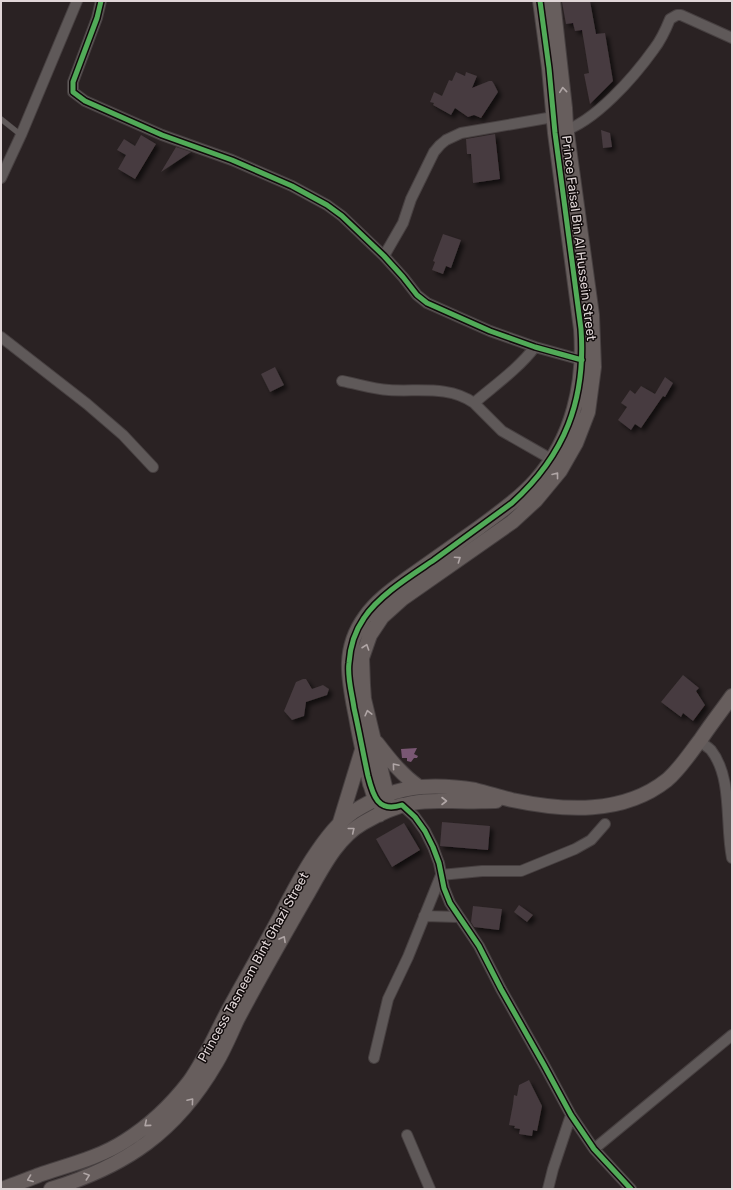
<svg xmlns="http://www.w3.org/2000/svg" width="733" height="1190" font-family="Rubik,sans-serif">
<defs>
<filter id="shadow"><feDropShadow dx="3.5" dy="3.5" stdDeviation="2" flood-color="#0009"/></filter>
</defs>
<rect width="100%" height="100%" fill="#2a2223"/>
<path fill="#795773" d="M417,748L414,754L418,756L417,758H414L411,762L407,761V758H402L401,749Z"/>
<path fill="#463b3f" filter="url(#shadow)" d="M567,1H590L596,34L605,33L613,81L590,104L584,74L589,73L582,30L575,31L573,23L566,24L562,2Z
M456,72L465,76L466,72L477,76L472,88L489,81H492L494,84L498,92L481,118L474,115L468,117L455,108L451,115L433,105L434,103L430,102L434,92L442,96L449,80L452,81Z
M601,130L610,133L612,147L603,148Z
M495,134L500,179L473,183L471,154H467L466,139Z
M141,135L156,144L135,179L118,169L126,155L117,150L124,139L135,146Z
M176,147L191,152L161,172Z
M443,234L461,240L451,268L446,266L443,274L432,270L435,262L433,261Z
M275,367L284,385L270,392L261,374Z
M665,377L673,383L665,397L663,396L641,428L635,424L631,430L618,420L627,407L621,403L630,390L635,394L641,386L655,394Z
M683,675L699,688L696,691L705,705L693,721L683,713L681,717L661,702Z
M303,679H306L312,689L323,685L329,689L327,695L306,702L304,716L292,720L284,711L296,682Z
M442,822L490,826L488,850L440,846Z
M404,823L420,850L392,867L376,839Z
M519,905L533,915L527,922L514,912Z
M473,906L502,909L499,930L474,927L471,922Z
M529,1080L542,1106L537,1131L533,1130L532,1136L519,1134L520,1129L514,1128L515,1126L509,1125L513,1104L514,1095L517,1096L519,1085Z"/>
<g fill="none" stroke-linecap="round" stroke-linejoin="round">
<g stroke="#474041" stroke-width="6">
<path id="lane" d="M1,119L21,135"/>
</g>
<g stroke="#474041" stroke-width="12">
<path id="street" d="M101,1L97,18L73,82V92L85,101L162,135L232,160L292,186L327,205L342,216L384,256L403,277L417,295L427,303L490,331L535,347L582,360
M561,132C595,122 634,77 654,49C661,40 666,29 670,19L677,15H681L732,38
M1,178L21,135L77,1
M384,256L403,223L411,199L434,152L440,145L446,140L461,133L559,116
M1,337L87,404L123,435L153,467
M535,347C518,369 495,385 474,403L502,431L551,459
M342,381C358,384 373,389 389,390C417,392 449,385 474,403
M699,741C703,744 708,747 711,750C733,778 725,824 732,858
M402,805L415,817L425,831L433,847L439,863L444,888L450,903L479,946L501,989L544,1065L571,1115L594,1149L631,1189
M424,916L458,917
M374,1058L388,999L408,957L441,875L482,871H521L575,849L591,840L605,824
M407,1135L430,1189
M594,1149L732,1035
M548,1189L553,1169L571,1115"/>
</g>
<g stroke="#474041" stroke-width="16">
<path id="secondary" d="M377,743C390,760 402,775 419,787
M402,805C394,808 381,809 375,799C373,795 372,788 370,784C365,762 360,740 356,717C349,681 341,650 365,617C376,601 393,589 408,578C432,561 456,544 480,527C500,512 520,498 536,480C573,438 585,383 581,329L555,133L549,68L540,1
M379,815L385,806L387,795L364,699L363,685L362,658L370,635L382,617L402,599L512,522L536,500L560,471L576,443L588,412L594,367L592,315L566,126L565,108L553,1
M340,822L362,750
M2,1189C15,1184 27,1180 39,1175C68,1165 99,1158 125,1141C149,1126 172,1104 189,1082C205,1060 216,1033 229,1009C246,978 264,947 281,915C297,884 324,832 353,812C373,799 397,789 421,787C438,786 458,787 475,790C487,793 500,797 512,800C564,811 623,815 667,780C680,769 690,753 701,739C711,724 722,710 732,696
M51,1189C126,1166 176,1132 216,1063C224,1050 230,1035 237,1020C258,980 281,940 304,900C320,873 335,839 363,823C378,814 396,806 413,803C426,800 439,801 452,801C467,802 481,801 496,801"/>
</g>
<use href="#lane" stroke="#5f5959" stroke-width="5"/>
<use href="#street" stroke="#5f5959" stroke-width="10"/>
<use href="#secondary" stroke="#675e5d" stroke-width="14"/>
<g stroke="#110b0b" stroke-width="8">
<path id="cycleway" d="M101,1L97,18L73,82V92L85,101L162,135L232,160L292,186L327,205L342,216L384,256L403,277L417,295L427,303L490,331L535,347L582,360
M540,1L549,68L555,133L581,329C586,400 565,455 512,503C486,522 460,541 434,560C412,575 379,595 364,618C355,631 350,647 349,663C347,678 352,693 354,708C359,730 363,753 368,776C373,796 378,813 402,805L415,817L425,831L433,847L439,863L444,888L450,903L479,946L501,989L544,1065L571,1115L594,1149L631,1189"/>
</g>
<use href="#cycleway" stroke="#51ab58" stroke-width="5"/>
</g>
<defs><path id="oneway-chevron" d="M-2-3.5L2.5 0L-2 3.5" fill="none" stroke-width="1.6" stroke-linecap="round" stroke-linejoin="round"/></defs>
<g stroke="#b0a6a6">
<use href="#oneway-chevron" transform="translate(563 90) rotate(-96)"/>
<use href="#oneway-chevron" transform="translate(556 475) rotate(-52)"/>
<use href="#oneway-chevron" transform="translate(458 559) rotate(-34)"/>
<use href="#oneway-chevron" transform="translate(366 647) rotate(-71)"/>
<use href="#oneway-chevron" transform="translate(368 713) rotate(-104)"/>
<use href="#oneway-chevron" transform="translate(395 766) rotate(-130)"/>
<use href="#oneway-chevron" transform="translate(444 801)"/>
<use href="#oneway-chevron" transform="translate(352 830) rotate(-39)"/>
<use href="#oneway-chevron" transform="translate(283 939) rotate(-61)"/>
<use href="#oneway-chevron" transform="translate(191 1101) rotate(-50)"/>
<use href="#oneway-chevron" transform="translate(147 1124) rotate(140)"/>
<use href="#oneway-chevron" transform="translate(87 1176) rotate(-19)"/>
<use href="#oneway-chevron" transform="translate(30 1179) rotate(159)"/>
</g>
<g text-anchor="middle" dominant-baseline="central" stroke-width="3" stroke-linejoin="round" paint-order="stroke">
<g font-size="13" fill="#e0d6d7" stroke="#110b0b">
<text transform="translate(579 238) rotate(83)">Prince Faisal Bin Al Hussein Street</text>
<text transform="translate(253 967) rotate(-61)">Princess Tasneem Bint Ghazi Street</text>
</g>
</g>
<rect width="733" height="1190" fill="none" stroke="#e0d6d7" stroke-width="4"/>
</svg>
